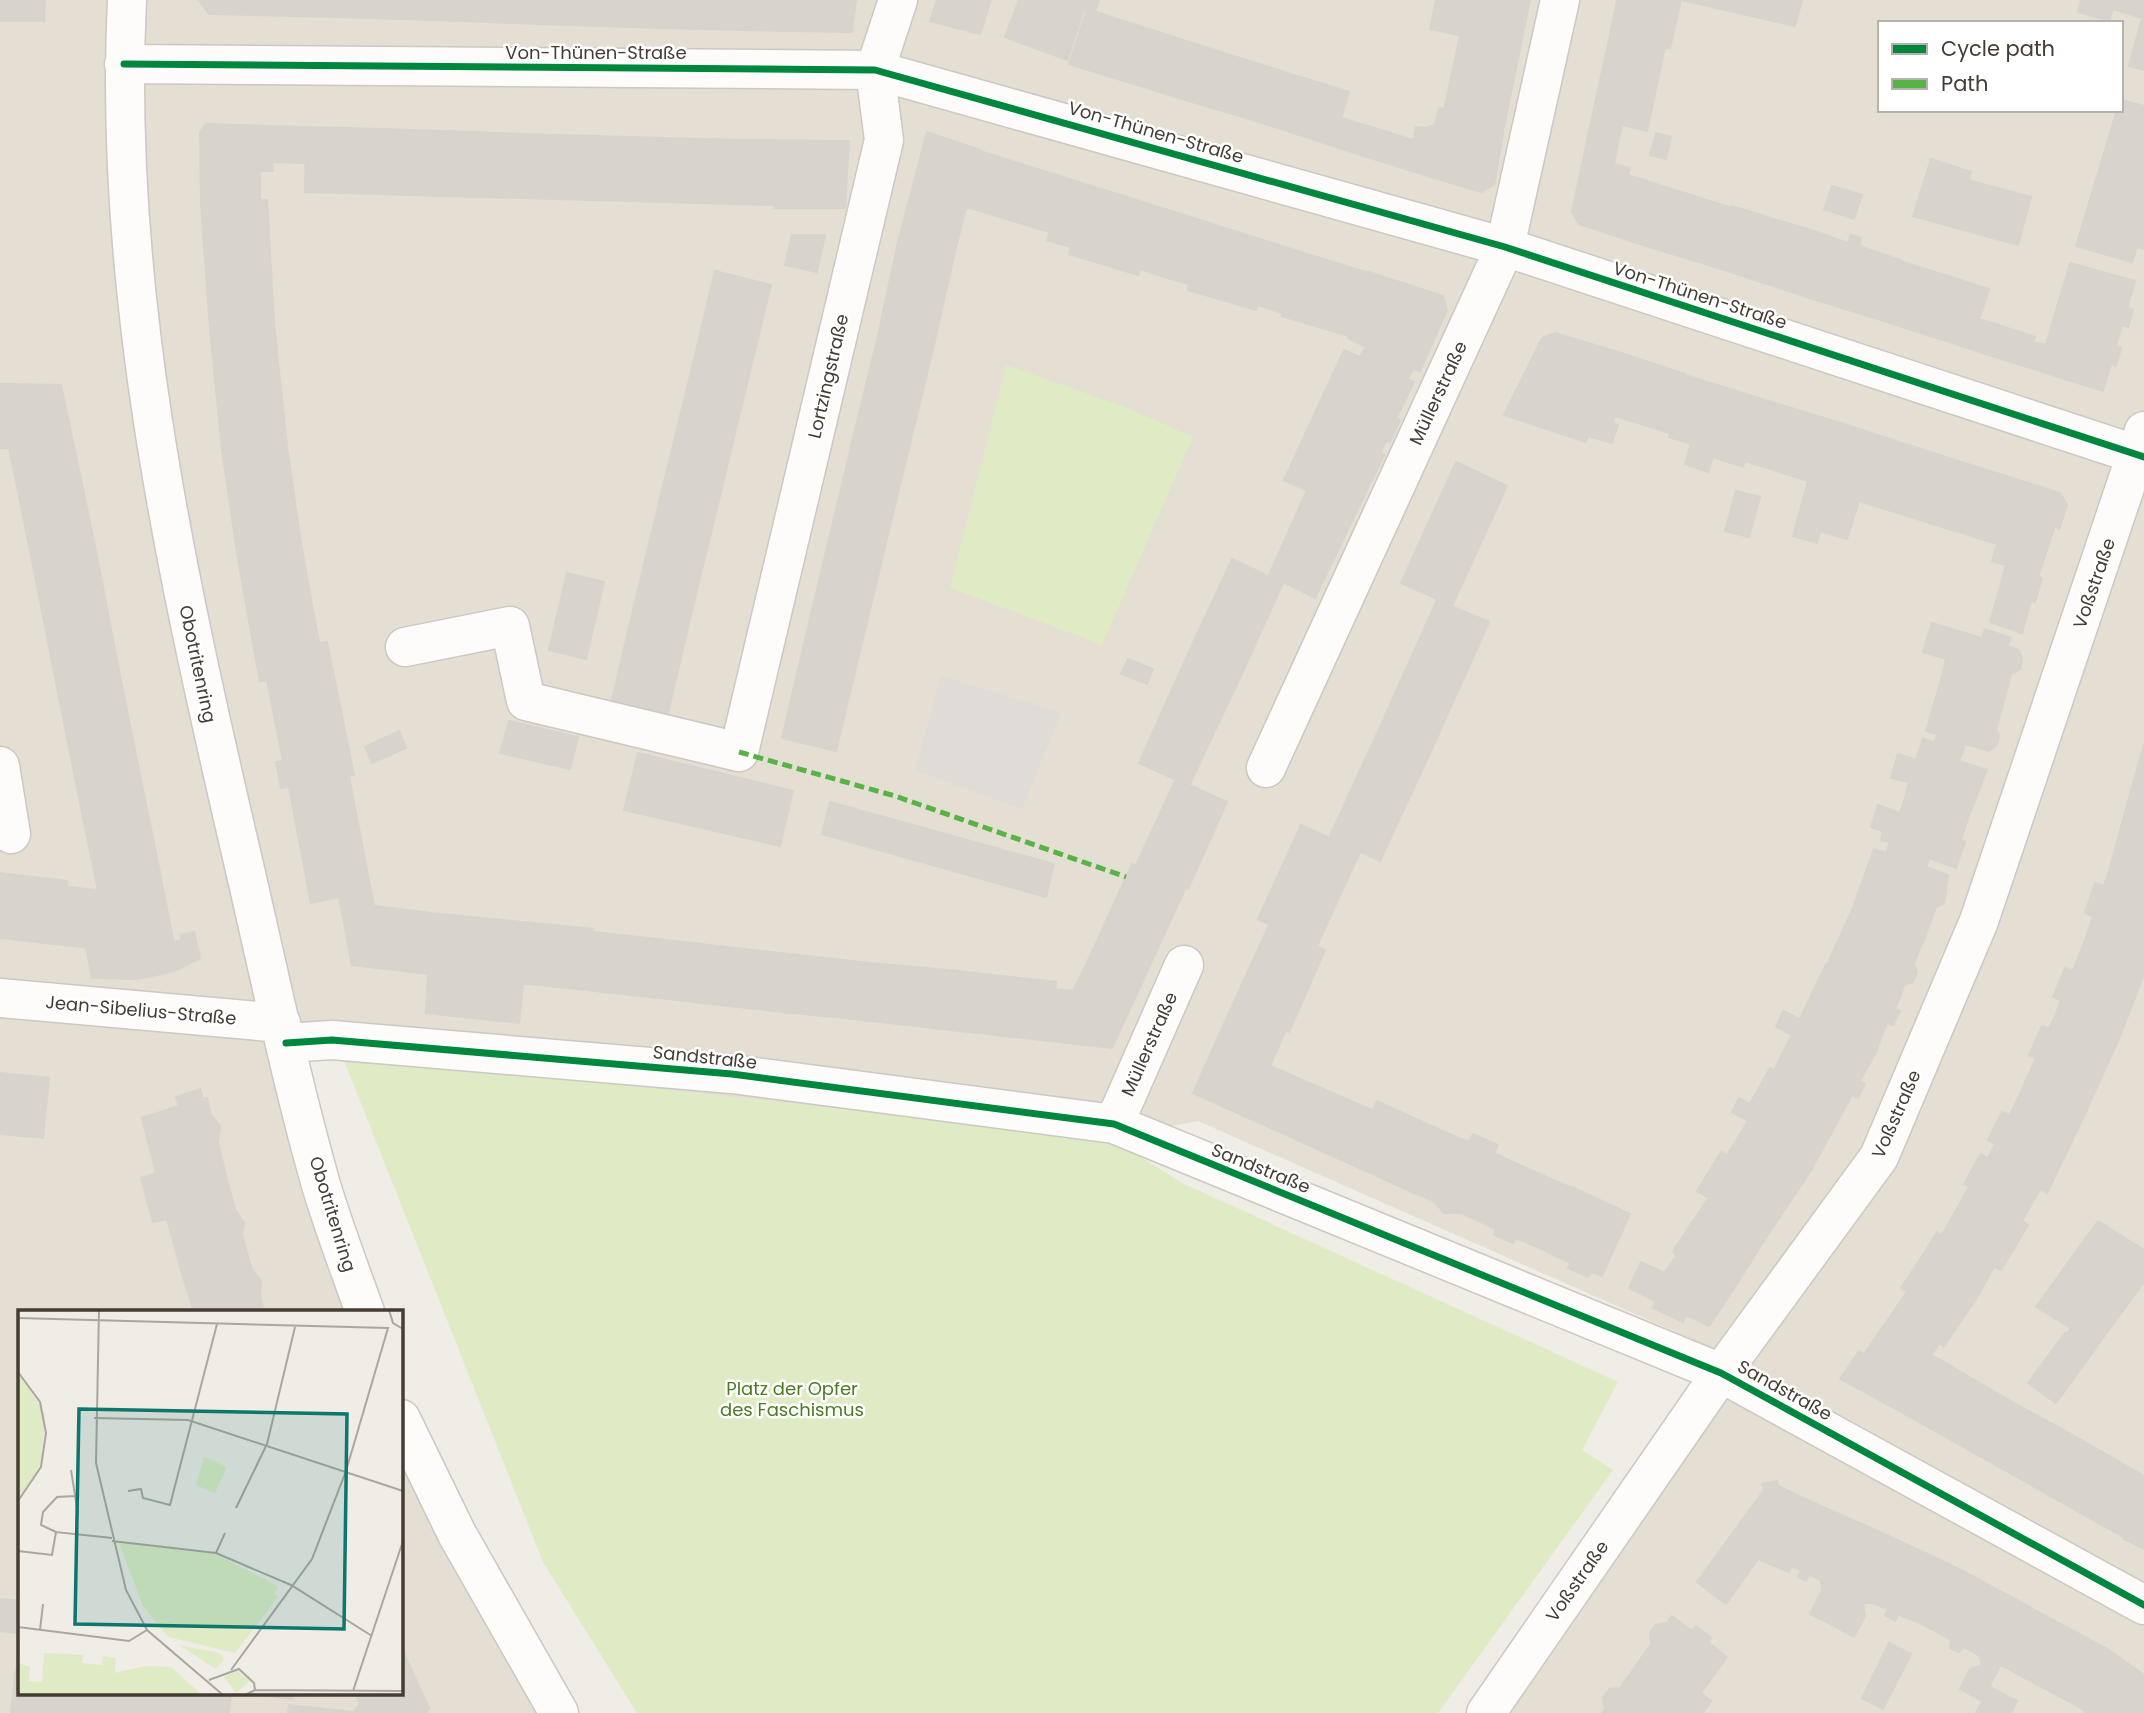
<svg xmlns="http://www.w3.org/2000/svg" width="2144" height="1713" font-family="Poppins,sans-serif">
<rect width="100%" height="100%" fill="#f0ece6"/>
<path fill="#e4ded3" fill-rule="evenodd" d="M0,0H2144V1713H1486L1703,1365V1344L1198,1121L1111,1138L508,1073L345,1063L331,1040L286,1043L365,1312H19V1694H401V1419L559,1713H0ZM1880,23H2121V110H1880Z"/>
<path fill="#dfebc4" d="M1006,365L1128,408L1193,437L1102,645L950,588Z
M345,1063L508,1073L1111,1138L1182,1183L1618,1382L1582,1450L1613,1470L1438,1713H637L543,1562Z"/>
<path fill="#dfdbd6" d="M941,676L1061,713L1022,809L915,770Z"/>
<path fill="#d8d3cd" stroke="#d8d3cc" stroke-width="2" d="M0,0H24L44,21H0Z
M24,0H45L44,21Z
M199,0H336L335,17L209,14Z
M336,0H438L437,20L335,17Z
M438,0H538L537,24L437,20Z
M538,0H631V27L537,24Z
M631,0H740L739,30L631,27Z
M740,0H856L852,32L739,30Z
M937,0H991L980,34L930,21Z
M1019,0H1099L1095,12L1084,9L1067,60L1005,37Z
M1436,0H1530L1520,48L1430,29Z
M1617,0H1681L1670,48L1610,35Z
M1681,0H1802L1795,26Z
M2081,0H2116L2109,21L2078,12Z
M2116,0H2144V70L2129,66L2142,18L2113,9Z
M1087,9L1183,40L1166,94L1069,64Z
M1610,35L1665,47L1647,131L1622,125L1618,143L1588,136Z
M1460,36L1520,48L1505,122L1444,110Z
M1183,40L1275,69L1259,122L1166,94Z
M1275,69L1349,92L1333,146L1259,122Z
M2121,100L2144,106V187L2098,173L2117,110H2121Z
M1439,108L1505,122L1494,185L1481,192L1435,124Z
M1342,118L1413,140L1408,170L1333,146Z
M206,124L306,127L305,163L272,162L273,171H260V201L201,204L200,132Z
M1435,124L1481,192L1408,170L1416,127L1427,128Z
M306,127L415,130L412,195L305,192Z
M415,130L523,134L521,198L412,195Z
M927,132L980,150L954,256L898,242Z
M1656,133L1671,137L1666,159L1650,155Z
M523,134L630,137L628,201L521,198Z
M1588,136L1618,143L1614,164L1630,168L1628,175L1659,185L1643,245L1579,224L1572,212Z
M630,137L738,140L736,204L628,201Z
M738,140L849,141L845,208H774V205L736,204Z
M980,151L1066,178L1049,232L967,207Z
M1931,159L1971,172L1968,180L2031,197L2018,245L1913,216Z
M2098,173L2144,187V249L2137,247L2132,262L2076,246Z
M1066,178L1184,215L1164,277L1140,269L1138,275L1069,254L1071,247L1047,240Z
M1659,185L1732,208L1712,266L1643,245Z
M1832,186L1862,195L1854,219L1824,209Z
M267,200L274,323L210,328L201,204Z
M1732,206L1817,232L1797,294L1712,266Z
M1184,215L1301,252L1282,313L1258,305L1256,310L1188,290L1189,284L1164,277Z
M1817,232L1848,243L1851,235L1861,238L1859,246L1900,260L1881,320L1797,294Z
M792,235H825L817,272L785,265Z
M898,242L954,256L933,349L878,336Z
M1301,252L1369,273L1349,336L1282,316Z
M1900,261L1989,289L1970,349L1881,320Z
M2070,263L2135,281L2127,308L2133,310L2128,327L2122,325L2119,336L2054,317Z
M715,271L771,285L746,388L690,376Z
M1369,272L1443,296L1447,310L1420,371L1413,369L1407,380L1360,357L1366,347L1348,338Z
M2054,317L2119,336L2116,346L2121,348L2116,366L2111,364L2103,391L1970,349L1980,319L2035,337L2033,342L2046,345Z
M274,323L287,446L222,450L210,328Z
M1555,333L1615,351L1586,442L1504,415L1542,338Z
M878,336L933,349L909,448L854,434Z
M1344,350L1414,382L1396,419L1400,420L1390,442L1386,441L1380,453L1384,455L1356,513L1284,480Z
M1615,351L1685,374L1670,433L1615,416L1613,423L1618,425L1612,443L1588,436Z
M1685,375L1762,399L1743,467L1713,457L1708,472L1685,464L1691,444L1669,437Z
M690,376L746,388L719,500L663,486Z
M0,384L61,385L9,448H0Z
M61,385L81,479L18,491L9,448Z
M1762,399L1850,426L1817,543L1793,536L1808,481L1745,461Z
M1850,426L1955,460L1936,525L1859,501L1847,539L1820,531Z
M854,434L909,448L885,547L830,535Z
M287,446L301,544L237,552L222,450Z
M1955,460L2060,493L2067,505L2059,529L2055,526L2038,577L2042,578L2035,602L1999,591L2006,565L1992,561L1997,544L1936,525Z
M1456,462L1507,486L1452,606L1401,583Z
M81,479L97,557L34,570L18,491Z
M663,486L719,500L695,598L639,585Z
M1307,490L1356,513L1315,598L1269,575Z
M1736,491L1760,497L1749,537L1725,531Z
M830,535L885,547L862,643L807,631Z
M301,544L319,643L255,655L237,552Z
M97,557L117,660L54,672L34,570Z
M1232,559L1283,583L1240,678L1187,656Z
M567,573L604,582L586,659L549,650Z
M639,585L695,598L667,717L611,704Z
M1999,591L2031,600L2022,633L1990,622Z
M1437,600L1489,622L1432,749L1380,727Z
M1932,623L1982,638L1985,629L2011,638L2007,646L2019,650L2022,659L2020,669L2011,674L2004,701L1941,680L1946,659L1923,652Z
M807,631L862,643L836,751L782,738Z
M327,642L354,775L281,788L276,762L283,761L267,680L260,681L255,655Z
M1187,656L1240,678L1189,786L1139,763Z
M1128,659L1153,669L1147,684L1121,674Z
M117,660L139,770L76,783L54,672Z
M1941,680L2004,701L1996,730L1999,736L1997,745L1989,751L1965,744L1963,751L1935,743L1937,734L1926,731Z
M509,721L578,737L570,769L500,753Z
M1380,727L1432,749L1380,861L1329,838Z
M399,731L406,748L372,763L365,747Z
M1923,739L1963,751L1959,761L1987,770L1968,818L1905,798L1909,782L1891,778L1898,754L1916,760Z
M2144,745V786L2133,783Z
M638,753L720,773L707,829L624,810Z
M139,770L156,853L93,866L76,783Z
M720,773L793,791L780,846L707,829Z
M349,777L374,906L339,897L311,903L289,787Z
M1176,779L1227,802L1188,889L1136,865Z
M2133,783L2144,786V882L2109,871Z
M1905,798L1968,818L1961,840L1965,842L1956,868L1929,858L1926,868L1886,854L1890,842L1881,840L1883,831L1871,827L1878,805L1900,813Z
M830,802L1054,864L1046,897L822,834Z
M1301,825L1360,852L1317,946L1258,919Z
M1874,849L1948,875L1944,903L1936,907L1925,937L1852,910Z
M156,853L173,939L110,951L93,866Z
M1132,864L1186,887L1146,974L1092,952Z
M2109,871L2144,882V962L2084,943L2093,916L2085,913L2095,883L2104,886Z
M0,873L7,874L0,938Z
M7,874L67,881V887L97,890L109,950L0,938Z
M339,897L374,906L431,913L428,974L352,965Z
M1852,910L1925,937L1914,963L1917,973L1913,982L1904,985L1901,995L1827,965Z
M431,913L593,929L587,990L428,974Z
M1269,925L1325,950L1289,1032L1232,1006Z
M194,932L200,958L174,971L138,979L92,978L86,947L110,951L173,939L174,942L182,940L181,935Z
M593,932L700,944L694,1002L587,990Z
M2084,943L2144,962V974L2121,1034L2056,1014L2061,1000L2053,997L2065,968L2073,971Z
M700,944L789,954L783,1012L694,1002Z
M1092,952L1146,974L1112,1048L1050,1041L1055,989L1073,991Z
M789,954L869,963L863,1020L783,1012Z
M869,963L958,971L951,1030L863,1020Z
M1826,964L1901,995L1895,1009L1900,1011L1893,1025L1887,1023L1875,1054L1800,1019Z
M958,971L1056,982L1050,1041L951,1030Z
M428,974L523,984L519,1023L426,1013Z
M1232,1006L1286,1030L1270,1066L1193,1093Z
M1783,1011L1875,1054L1860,1081L1865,1084L1858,1098L1852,1095L1845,1108L1774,1070L1792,1035L1776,1027Z
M2056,1014L2121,1034L2085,1114L2023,1087L2036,1058L2029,1055L2042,1026L2049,1029Z
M1270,1066L1372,1110L1348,1163L1193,1093Z
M1770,1068L1845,1108L1810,1172L1742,1131L1748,1121L1732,1112L1739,1098L1750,1104Z
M0,1073L49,1078L43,1138L0,1134Z
M2023,1087L2085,1114L2047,1193L1988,1158L1995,1144L1988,1140L2002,1112L2010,1115Z
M200,1089L203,1099L207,1098L211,1115L220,1126L218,1143L226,1176L147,1201L141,1178L156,1173L142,1118L179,1106L176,1097Z
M1377,1101L1440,1130L1412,1192L1348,1163Z
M1440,1130L1469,1142L1473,1134L1498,1145L1494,1153L1513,1162L1485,1224L1462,1213H1444L1434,1201L1412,1192Z
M1742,1131L1810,1172L1769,1233L1697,1191L1721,1152L1727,1155Z
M1981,1154L2040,1189L2022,1221L2028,1225L2001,1270L1994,1267L1976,1299L1919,1261L1937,1232L1942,1235L1969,1187L1964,1184Z
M1513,1162L1572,1188L1544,1250L1516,1238L1513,1243L1494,1235L1496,1229L1485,1224Z
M226,1176L235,1209L244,1223L242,1235L247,1253L182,1274L167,1219L153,1222L147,1201Z
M1572,1187L1630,1214L1602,1276L1591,1272L1588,1277L1568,1268L1571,1263L1544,1250Z
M1709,1197L1769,1233L1733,1290L1676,1256L1673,1251Z
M2098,1221L2144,1250V1282L2095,1349L2067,1334L2071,1328L2036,1307Z
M247,1253L252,1270L261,1281L260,1296L264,1312H194L182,1274Z
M1676,1256L1733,1290L1709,1326L1686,1315L1683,1322L1653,1308L1656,1301L1629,1288L1641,1262L1665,1273Z
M1919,1261L1976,1299L1944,1346L1940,1343L1931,1355L1939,1359L1896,1409L1840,1379L1859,1351L1864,1354L1907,1292L1901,1288Z
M2065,1333L2095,1349L2056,1403L2028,1383Z
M1939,1359L2014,1403L1976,1454L1896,1409Z
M2014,1403L2078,1438L2047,1494L1976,1454Z
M2078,1438L2144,1476V1504L2125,1538L2047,1494Z
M1777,1481L1778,1486L1821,1506L1789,1572L1758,1559L1726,1604L1697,1582L1764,1490L1762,1484Z
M2144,1504V1549L2124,1539Z
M1821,1506L1878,1531L1832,1625L1810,1614L1822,1590L1821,1580L1809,1574L1806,1581L1798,1577L1801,1570L1792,1566Z
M1878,1531L1955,1567L1926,1626L1898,1614L1895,1621L1885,1615L1888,1609L1873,1603H1863L1865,1616L1854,1637L1832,1625Z
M1955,1567L2030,1607L1982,1701L1960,1689L1970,1669L1982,1665L1979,1655L1964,1647L1959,1652L1950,1648L1951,1640L1926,1626Z
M0,1599L19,1601V1633L0,1631Z
M2029,1607L2109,1650L2079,1707L2001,1665Z
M1672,1616L1692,1631L1696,1626L1711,1638L1708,1642L1727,1657L1701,1693L1711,1701L1703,1713L1635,1667L1651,1644L1650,1632L1656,1625L1667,1623Z
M1889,1643L1911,1654L1883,1709L1862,1698Z
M401,1647L429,1708L426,1713H288L289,1705L354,1712L360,1703L356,1694H401Z
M2109,1650L2144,1675V1713H2087L2079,1707Z
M16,1667H19V1694H123L120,1713H11Z
M1635,1667L1700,1713H1602L1605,1709L1603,1697L1610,1689L1620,1688Z
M1990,1687L2017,1701L2011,1713H1976Z
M123,1694H231L229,1713H120Z
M251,1694H293L292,1699Z"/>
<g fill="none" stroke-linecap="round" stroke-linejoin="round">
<g stroke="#ccc8c2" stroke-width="41">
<path id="minor" d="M127,0C113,281 173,559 236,831C264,949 288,1069 321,1185C334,1228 350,1270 365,1312
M124,64L875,70L1505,247L2144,457
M405,647L510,626L526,701L739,752L884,140L875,70L898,0
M0,766L11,834
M1266,768L1505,247L1560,0
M0,998L281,1023
M286,1043L332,1040L732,1074L1114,1124L1721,1373L2144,1605
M1114,1124L1184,965
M401,1419L457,1534L559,1713
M1486,1713L1721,1373L1879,1157L1979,921L2144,431"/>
</g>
<use href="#minor" stroke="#fdfcfb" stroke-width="38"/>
<path stroke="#57b346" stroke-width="5" stroke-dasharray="10 5" stroke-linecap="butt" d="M739,752L895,796L1126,877"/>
<g stroke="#fff" stroke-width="11">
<path id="cycleway" d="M124,64L875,70L1505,247L2144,457
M286,1043L332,1040L732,1074L1114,1124L1721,1373L2144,1605"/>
</g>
<use href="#cycleway" stroke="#00873e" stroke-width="7"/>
</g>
<g text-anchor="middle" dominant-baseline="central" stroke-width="5" stroke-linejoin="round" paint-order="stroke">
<g font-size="18" fill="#453d33" stroke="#fff">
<text x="596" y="52">Von-Thünen-Straße</text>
<text transform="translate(1156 132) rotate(16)">Von-Thünen-Straße</text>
<text transform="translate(1700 295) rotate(18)">Von-Thünen-Straße</text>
<text transform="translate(828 376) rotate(-77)">Lortzingstraße</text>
<text transform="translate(1438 393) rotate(-65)">Müllerstraße</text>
<text transform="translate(2094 583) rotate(-71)">Voßstraße</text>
<text transform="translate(198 664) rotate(78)">Obotritenring</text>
<text transform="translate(141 1010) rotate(5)">Jean-Sibelius-Straße</text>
<text transform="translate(1149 1044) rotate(-66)">Müllerstraße</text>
<text transform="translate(705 1057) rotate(6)">Sandstraße</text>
<text transform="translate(1896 1114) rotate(-66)">Voßstraße</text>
<text transform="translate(1261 1168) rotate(22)">Sandstraße</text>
<text transform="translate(333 1214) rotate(73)">Obotritenring</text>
<text transform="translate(1785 1390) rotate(29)">Sandstraße</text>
<text transform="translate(1577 1581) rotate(-55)">Voßstraße</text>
</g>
<g font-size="18" fill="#4a7a22" stroke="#fff">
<text x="792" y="1388">Platz der Opfer<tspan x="792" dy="21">des Faschismus</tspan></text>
</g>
</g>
<g transform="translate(18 1310)">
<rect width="385" height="385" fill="#f0ece6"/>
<path d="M0,62L27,104L23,157L0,191ZM186,147L209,157L197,183L178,175ZM101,233L197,244L260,276L256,284L260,287L217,343L150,327L125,296ZM161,335L201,343L206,349L198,359ZM26,343L66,345L64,353L84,355L85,346L98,348L97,363L127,356L153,357L184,385H0V353L12,357L11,371L24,372ZM219,361L232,371L218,383L206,367Z" fill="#dfebc4"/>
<path fill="none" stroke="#aca69e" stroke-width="2" d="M81,0L78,153L108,280L129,320L205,385M371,0L375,13L385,19M0,8L370,18L328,161L294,249L213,360M0,62L22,92L28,123L23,157L0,191M76,108L170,110L385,181M53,160L60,204M110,181L123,179L125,188L152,195L199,14M218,198L249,134L277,17M38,222L23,215L25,202L39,187L57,186M94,231L198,243L273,275L354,326M0,241L34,245L38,222L94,228M198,243L207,223M0,317L111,331L129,320M22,320L25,294M191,370L221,359L236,373L237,380M335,381L385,231M227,385L237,380L385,381"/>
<path fill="#0f766e" fill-opacity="0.15" stroke="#0f766e" stroke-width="3.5" d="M61,99L329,104L326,319L57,314Z"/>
<rect width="385" height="385" fill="none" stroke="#453d33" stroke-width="3.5"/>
</g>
<rect x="1878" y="21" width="245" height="91" fill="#ffffff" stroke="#b5b1ad" stroke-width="2"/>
<rect x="1892" y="44" width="35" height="10" fill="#00873e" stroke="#b5b1ad" stroke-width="2"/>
<text x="1941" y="56" font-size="21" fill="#453d33">Cycle path</text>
<rect x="1892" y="79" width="35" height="10" fill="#57b346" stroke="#b5b1ad" stroke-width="2"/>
<text x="1941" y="91" font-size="21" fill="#453d33">Path</text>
</svg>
